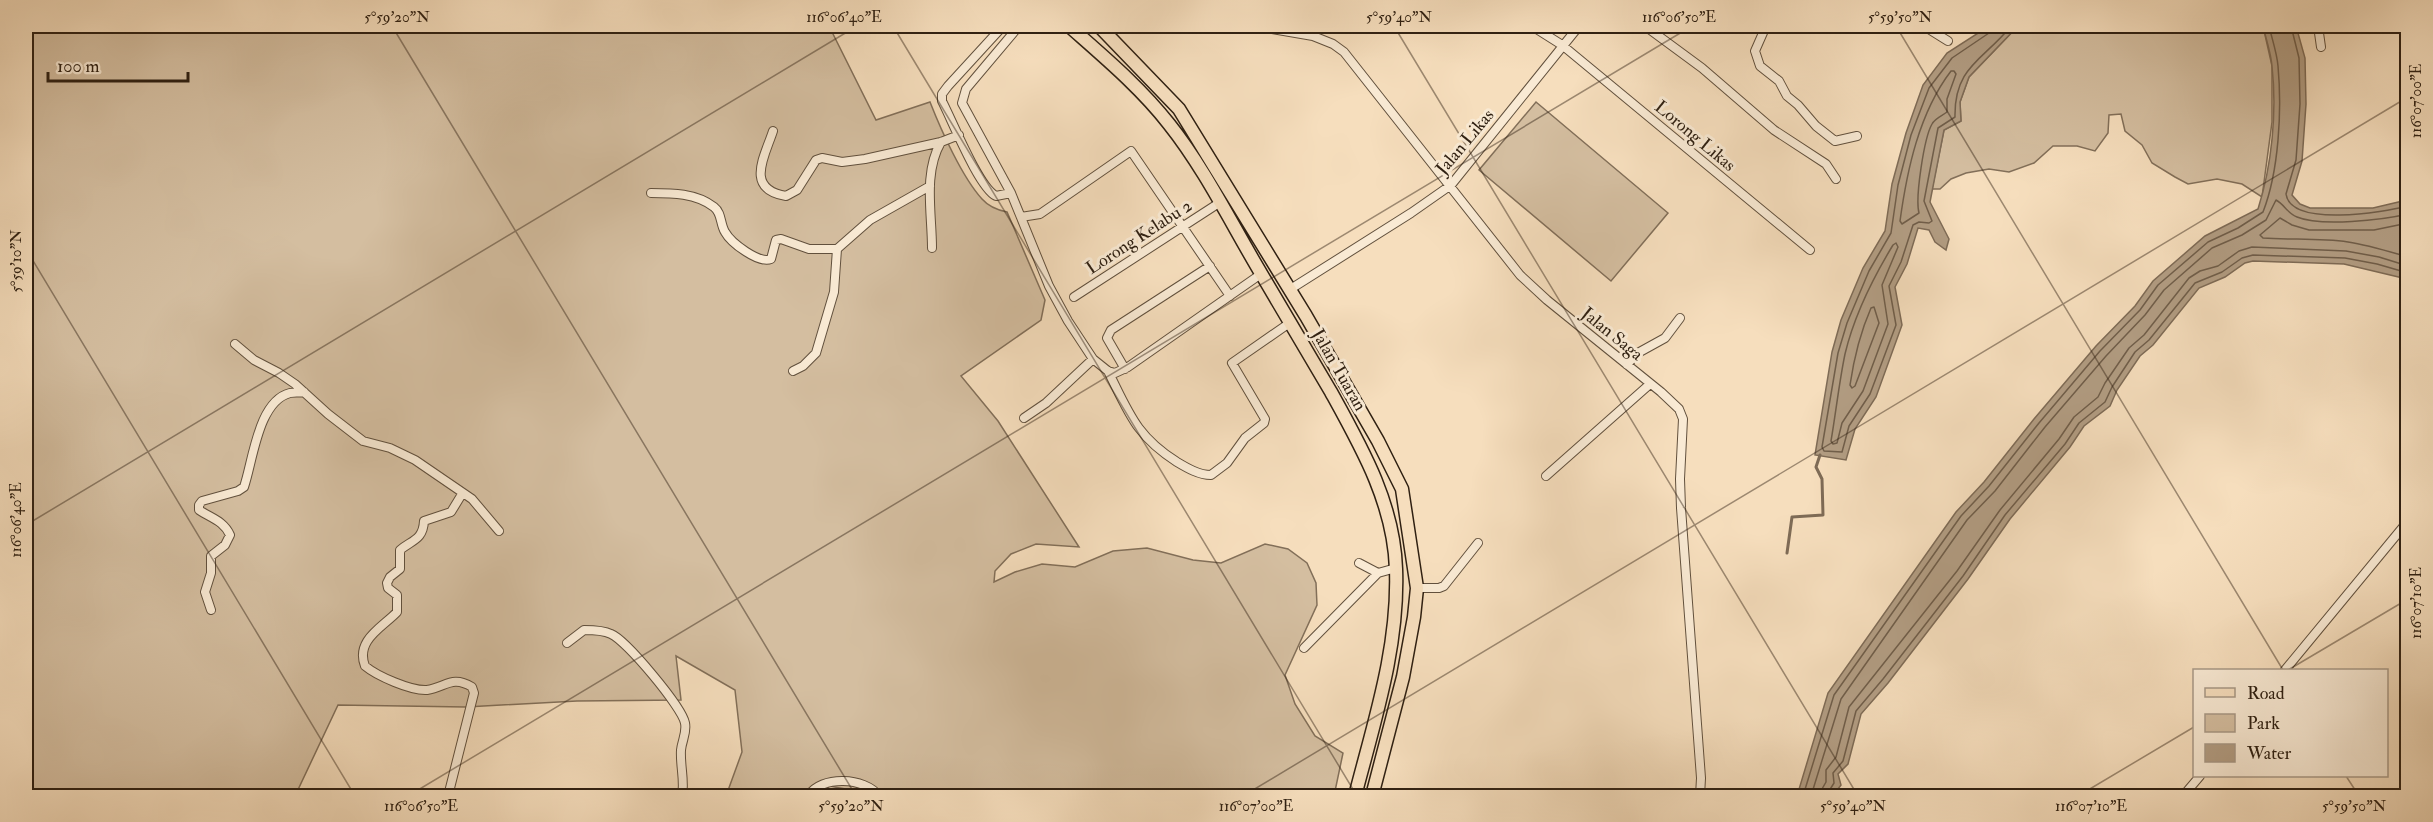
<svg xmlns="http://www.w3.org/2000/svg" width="2433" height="822" font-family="'IM FELL Double Pica',serif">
<rect width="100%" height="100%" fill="#f6debd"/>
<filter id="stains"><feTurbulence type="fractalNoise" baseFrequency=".00333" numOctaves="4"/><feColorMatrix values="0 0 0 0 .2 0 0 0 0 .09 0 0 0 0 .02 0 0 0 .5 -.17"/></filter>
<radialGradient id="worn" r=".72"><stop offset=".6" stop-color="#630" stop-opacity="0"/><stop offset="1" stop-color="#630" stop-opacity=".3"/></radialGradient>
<path fill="#d4bea0" stroke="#826f59" stroke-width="1.5" d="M26,26H829L876,120L930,102C941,130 962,177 982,199C989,207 997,210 1007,212L1045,300L1041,320L961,376L998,421L1079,547L1036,544L1011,554L995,571L994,582L1015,572L1042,564L1075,567L1113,551L1147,548L1193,560L1221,563L1265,544L1288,549L1307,563L1316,583L1317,605L1285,675L1295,704L1315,736L1343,753L1334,796H886L829,786L823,796H726L742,752L735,690L676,656L681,700L577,701L466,707L338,705L295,796H26Z
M2018,26H2263L2272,66V122L2262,197L2242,184L2217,179L2188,184L2175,177L2152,163L2142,145L2125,131L2121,114L2109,115L2108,133L2095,151L2077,146H2053L2034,163L2009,172L1989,169L1966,173L1951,179L1940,189H1932L1944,130L1961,121L1960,102L1969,77Z
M1536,102L1668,213L1611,281L1479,170Z"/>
<path fill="#b29d83" stroke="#7e6b56" stroke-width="1.5" d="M1989,26H2018L1969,77L1960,102L1961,121L1944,130L1930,202L1949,239L1946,250L1935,242L1929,230L1918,228L1907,264L1895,287L1902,325L1876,397L1855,429L1846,460L1815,455L1832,352L1841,320L1863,268L1885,231L1892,184L1906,133L1923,85L1947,53Z
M2263,26H2296L2305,58L2306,104L2302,161L2292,195L2300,204L2310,208H2373L2407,200V279L2344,264L2253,261L2245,263L2225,277L2199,288L2153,345L2140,356L2117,390L2110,406L2084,426L2070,447L2010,519L1968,579L1888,683L1861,714L1848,764L1838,774L1841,785L1835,793L1836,796H1797L1828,693L1956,512L1984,482L2034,419L2096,346L2135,306L2153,281L2205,236L2258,209C2272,165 2277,112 2272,66C2271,53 2266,39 2263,26Z"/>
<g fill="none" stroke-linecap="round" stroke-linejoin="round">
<path stroke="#705e4a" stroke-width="1.5" d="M1991,26L1989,33L1952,58L1929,88L1911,135L1898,185L1891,233L1869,271L1847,323L1838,353L1822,447L1824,451L1842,452L1849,426L1870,394L1896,325L1889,286L1901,262L1913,225L1919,222L1929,223L1932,221L1924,201L1938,128L1955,117C1954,66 1984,60 2011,26
M2291,26L2299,58L2300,104L2296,160L2286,194C2291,228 2384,212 2408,206
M1951,71H1954L1956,74L1947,99V112C1942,116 1935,118 1932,124C1924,138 1915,198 1919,213L1902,224L1900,221C1907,170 1919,113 1951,71Z
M2408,223L2374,230H2309L2292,225L2280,218L2260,235L2263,238C2291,240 2320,238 2348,242C2368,245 2387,251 2408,257
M1896,243L1898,247L1882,285L1888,324L1863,391L1842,423L1837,443L1833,444L1831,441C1836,412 1839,383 1845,354C1854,316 1873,278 1893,245Z
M1874,307L1879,323L1855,386L1852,388L1850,385C1854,358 1860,333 1871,308Z
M1803,796L1834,695L1961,516L1989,486L2039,423L2100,351L2140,310L2158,285L2208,242L2238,228L2263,212C2279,171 2282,110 2278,66C2277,53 2272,39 2269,26
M1811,796L1841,699L1967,520L1995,491L2045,427L2106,356L2145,315L2164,290L2212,248L2242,235L2266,220L2276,200C2284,204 2288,214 2297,217C2321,227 2382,220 2408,214
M1822,796V789L1826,782V770L1836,757L1849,707L1957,571L2000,510L2059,439L2074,417L2098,397L2105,383L2129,348L2144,335L2189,278L2200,271L2218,266L2239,251L2252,247L2346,251L2379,257L2408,266
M1830,796L1829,791L1834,783L1833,773L1843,761L1856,711L1883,679L1963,576L2005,515L2065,444L2079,423L2105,402L2112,387L2135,352L2149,340L2195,283L2222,272L2242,258L2253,255L2345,258L2377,264L2408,273"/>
<path stroke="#7e6b56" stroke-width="3" d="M1787,553L1792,517L1823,515L1822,479L1816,467L1820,455"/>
<g stroke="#61503d" stroke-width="10">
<path id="minor" d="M1003,26L948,86L942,94V101C952,120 979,188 996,196L1011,193
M1019,26L966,89L962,103L1011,193L1049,286L1068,321L1093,359L1108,371L1115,373L1128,367L1261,274
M1255,26L1313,36L1333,44L1344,52L1520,275L1547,300L1661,392L1679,409L1683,419L1680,479L1681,508L1701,778L1700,796
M1532,26L1562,45L1810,250
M1645,26L1702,68L1774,130L1826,164L1836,179
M1766,26L1755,51L1760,66L1779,81L1787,96L1798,105L1816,126L1835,141L1857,136
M1924,26L1948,41
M2318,26L2321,47
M773,131C765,156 744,189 786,196L797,190L816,160L822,158L842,162L865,159L941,142L959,135
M651,193C672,193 696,193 714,207C722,213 720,224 725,232C731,243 759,264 771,259L776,240L781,239L809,249H837
M1021,217L1040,214L1131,151L1230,296
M932,248C932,213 923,173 941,142
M1289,290L1411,213L1451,185L1579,26
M1074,297L1219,203
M235,344L254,360L279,373L295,384L328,414L363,441L390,448L415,460L472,499L499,531
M1627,365L1636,354L1665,338L1680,318
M1125,369L1107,338L1111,330L1210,266
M793,371L803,366L816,353L834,292L837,249L870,220L930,186
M1108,371C1129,413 1136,436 1177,462C1187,468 1199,475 1211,475L1227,463L1245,438L1264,423L1265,419L1232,363L1291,322
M1024,418L1046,403L1093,359
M1546,476L1650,384
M1359,563L1378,573L1396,568
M1417,588H1439L1444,586L1478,543
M211,610L205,592L211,573V556L225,545L230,535C224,521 211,518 199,510V505L202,501L238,491L244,487C253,461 258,401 290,393C294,392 299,393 304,392
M567,643L584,630C592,630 603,630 611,634C626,640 682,707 685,723C687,733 682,740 681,750C680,766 685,781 682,796
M1304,648L1378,573
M2285,670L2408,521
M448,796L474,693L472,687C452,675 446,687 427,690C411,691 377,676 365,666C355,640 383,627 397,612V595L388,588L387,583L390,577L400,569V550C412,540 423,540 424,521L451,512L462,494
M808,796C821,775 865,777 879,796
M2183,796L2200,776"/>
</g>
<g stroke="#2f2012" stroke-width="15">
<path id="primary" d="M1069,26C1104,57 1140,87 1169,124C1205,169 1232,225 1262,275C1285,314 1308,353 1331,392C1362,448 1394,504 1396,569C1399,647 1374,722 1355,796
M1099,26L1179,109L1306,316L1378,441L1402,489L1417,588L1414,617L1403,677L1372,796"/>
</g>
<use href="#minor" stroke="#f9ead4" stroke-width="8"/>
<use href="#primary" stroke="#f6debd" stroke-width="12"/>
</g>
<path fill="none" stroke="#2f2012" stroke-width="1.5" stroke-opacity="0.45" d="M392,26L856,796M893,26L1357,796M1394,26L1858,796M1896,26L2283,670M2397,26L2408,44M26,249L355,796M26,525L857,26M2288,670L2408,599M2346,776L2359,796M408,796L1692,26M1243,796L2408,97M2078,796L2194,727"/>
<g text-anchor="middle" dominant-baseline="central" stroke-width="6" stroke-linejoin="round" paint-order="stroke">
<g font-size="18" fill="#2f2012" stroke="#f9ead4">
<text transform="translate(1695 136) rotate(40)">Lorong Likas</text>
<text transform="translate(1465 142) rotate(-50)">Jalan Likas</text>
<text transform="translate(1139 237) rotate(-33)">Lorong Kelabu 2</text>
<text transform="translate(1612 334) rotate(39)">Jalan Saga</text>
<text transform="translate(1339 370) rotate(60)">Jalan Tuaran</text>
</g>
</g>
<rect width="2433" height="822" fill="none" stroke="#f6debd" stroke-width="66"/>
<rect x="2193" y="669" width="195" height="108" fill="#f9ead4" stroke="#a89986" stroke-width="1.5"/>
<rect x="2205" y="688" width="30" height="9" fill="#f6debd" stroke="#a89986" stroke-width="1.5"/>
<text x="2247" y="699" font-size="18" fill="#2f2012">Road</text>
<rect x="2205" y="714" width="30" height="18" fill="#d4bea0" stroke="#a89986" stroke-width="1.5"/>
<text x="2247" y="729" font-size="18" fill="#2f2012">Park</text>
<rect x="2205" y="744" width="30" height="18" fill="#b29d83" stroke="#a89986" stroke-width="1.5"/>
<text x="2247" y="759" font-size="18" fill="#2f2012">Water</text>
<path d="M48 72v9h140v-9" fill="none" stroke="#2f2012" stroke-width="3"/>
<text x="57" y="72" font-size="18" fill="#2f2012" stroke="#f9ead4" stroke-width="4.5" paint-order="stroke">100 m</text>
<rect x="33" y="33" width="2367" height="756" fill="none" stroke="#2f2012" stroke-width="2"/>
<g font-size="15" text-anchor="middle" fill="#2f2012">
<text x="397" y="22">5°59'20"N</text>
<text x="844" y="22">116°06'40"E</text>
<text x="1399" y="22">5°59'40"N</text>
<text x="1679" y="22">116°06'50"E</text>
<text x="1900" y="22">5°59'50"N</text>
<text transform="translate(2416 101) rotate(-90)" y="5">116°07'00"E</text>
<text transform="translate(16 261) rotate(-90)" y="5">5°59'10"N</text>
<text transform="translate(16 520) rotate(-90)" y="5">116°06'40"E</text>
<text transform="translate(2416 603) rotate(-90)" y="5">116°07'10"E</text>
<text x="421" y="811">116°06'50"E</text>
<text x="851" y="811">5°59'20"N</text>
<text x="1256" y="811">116°07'00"E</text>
<text x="1853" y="811">5°59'40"N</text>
<text x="2091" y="811">116°07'10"E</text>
<text x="2354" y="811">5°59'50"N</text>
</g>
<rect width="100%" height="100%" filter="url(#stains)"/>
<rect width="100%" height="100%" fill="url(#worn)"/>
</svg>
